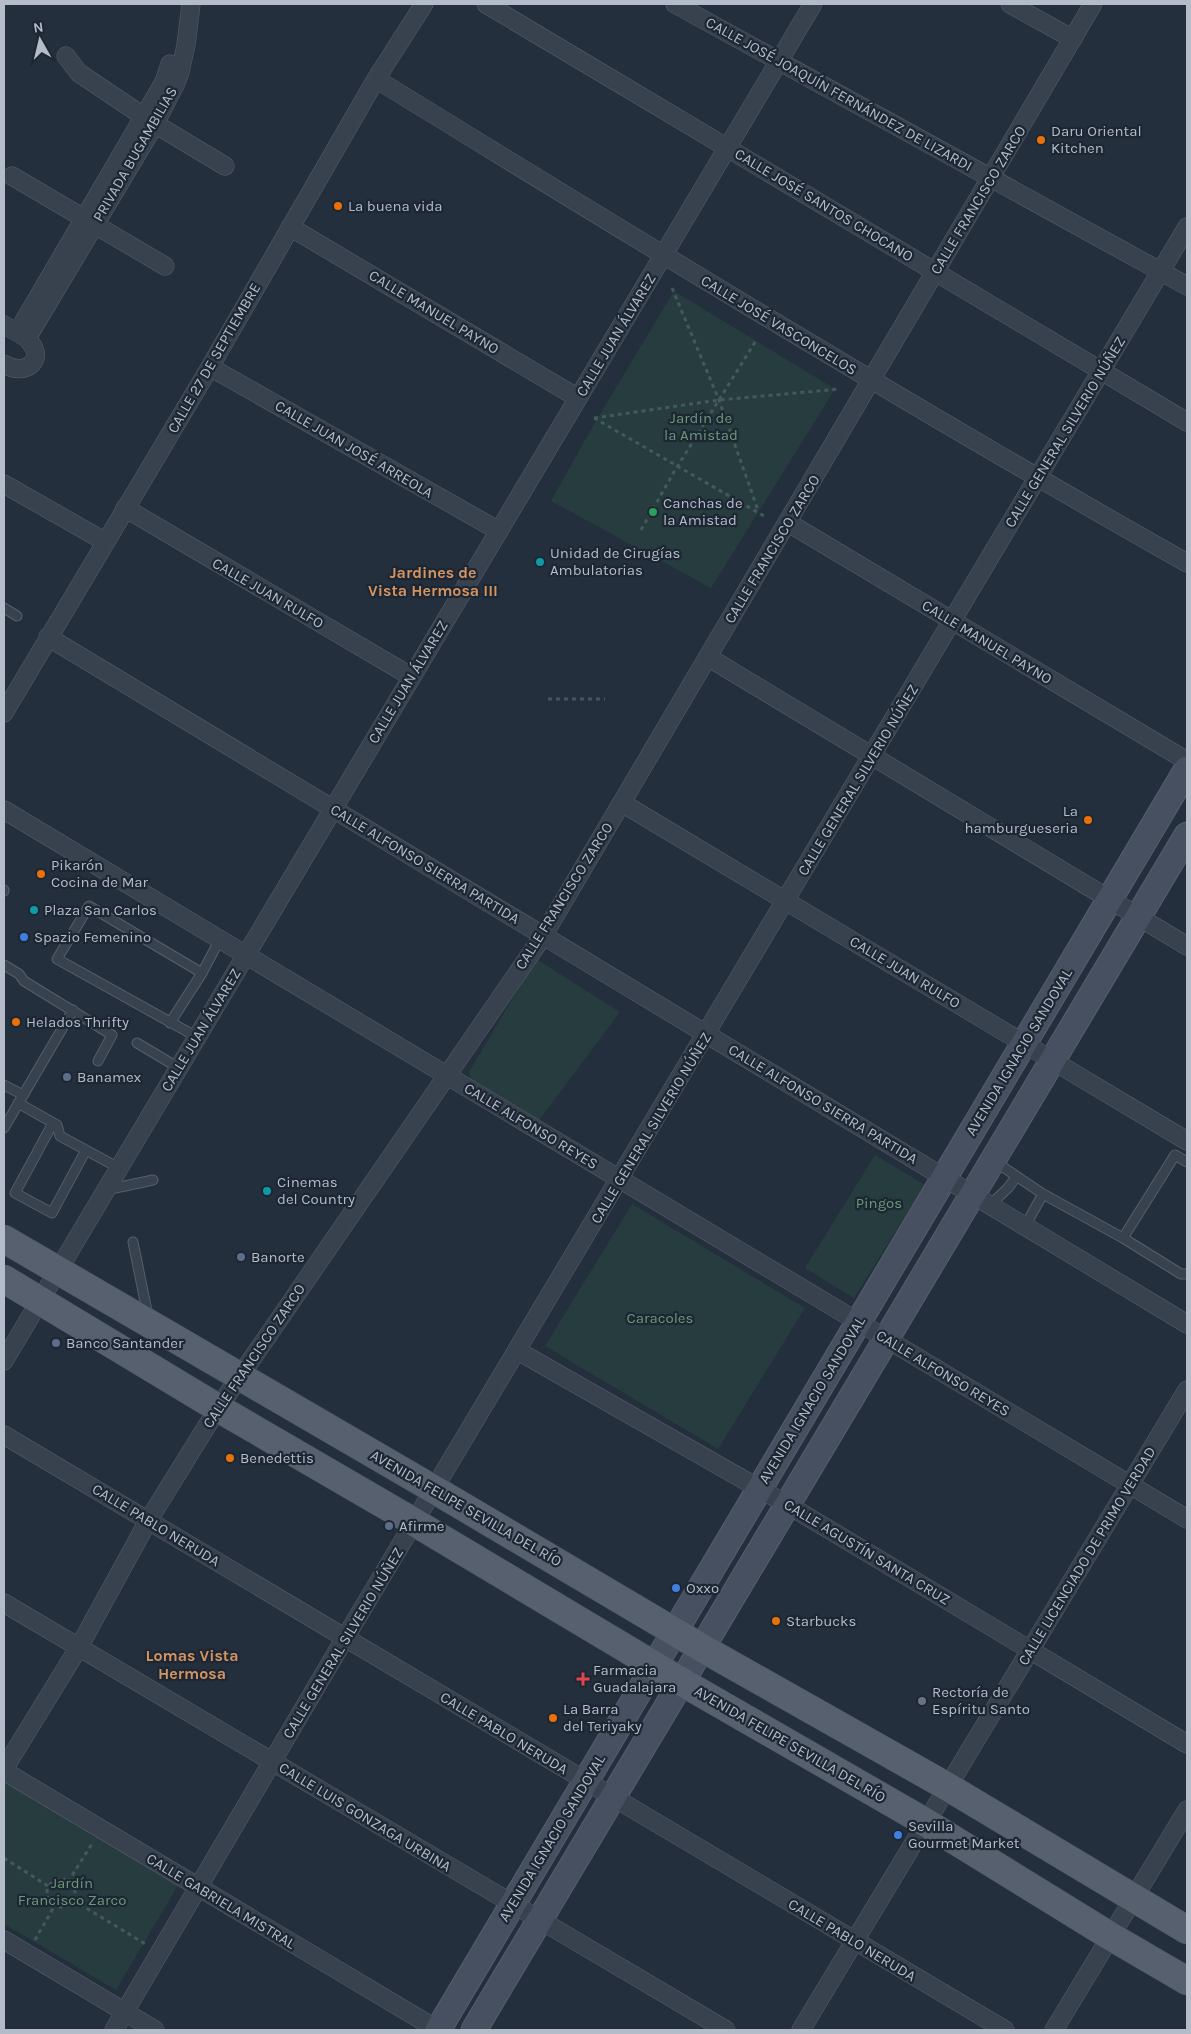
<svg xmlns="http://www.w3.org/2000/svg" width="1191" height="2034" font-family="Karla,sans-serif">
<rect width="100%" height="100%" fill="#242f3e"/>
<path fill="#263c3f" d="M674,291L835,389L711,588L551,501L593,426Z
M536,959L620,1012L537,1123L471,1082L469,1072Z
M875,1155L925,1185L854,1298L805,1268Z
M632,1204L805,1308L718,1449L545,1346Z
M7,1780L180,1882L116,1990L4,1924V1784Z"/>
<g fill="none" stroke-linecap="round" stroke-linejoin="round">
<g stroke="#565f6c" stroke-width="11">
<path id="lane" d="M4,608L17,616
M4,890V891
M4,965L19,974L24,981L112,1035L98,1061
M170,1023L202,973L220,939
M197,1037L57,959L89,906L202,973
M137,1043L179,1068
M4,1085L23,1095
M18,1103L57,1125L60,1136L119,1168
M53,1123L15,1193L52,1213L86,1150
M4,1128L73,1010
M994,1161L1043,1194L1123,1238L1181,1274H1187
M106,1190L153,1180
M990,1205L1008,1188L1016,1177
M1025,1226L1043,1194
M1123,1238L1175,1155L1187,1162
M133,1242L148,1316"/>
</g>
<g stroke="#565f6c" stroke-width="19">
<path id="street" d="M486,4L1187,422
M675,4L1187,286
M1010,4L1073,39
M66,56L79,73L155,124L225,166
M376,79C644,244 913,408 1187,563
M12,176L165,266
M290,227L578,398
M24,321L164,82L170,64
M4,325C12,330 24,334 30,342C46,361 24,377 4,364
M27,338L155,124L175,85L180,72L186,45L191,4
M210,367L499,531
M4,484L104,541
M125,508L412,677
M787,522L1187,761
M48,637L1187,1324
M708,657L1187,946
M4,713L210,367L376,79L424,4
M622,803L1187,1141
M4,810L1187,1519
M518,1351L788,1505L1187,1744
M4,1361L813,4
M4,1435L1005,2030
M4,1603L726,2030
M4,1769L79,1647L148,1521L218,1408L543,936L1093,4
M4,1771L438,2030
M4,1940L155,2030
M114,2030L345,1638L1187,227
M801,2030L1187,1390
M1054,2030L1187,1810"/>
</g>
<g stroke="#565f6c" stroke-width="27">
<path id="secondary" d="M438,2030L1187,769
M474,2030L1187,835"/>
</g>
<g stroke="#414a57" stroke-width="29">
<path id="primary" d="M4,1239L435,1490L702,1648L948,1787L1187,1930
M4,1279L218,1408L414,1522L682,1682L925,1822L1110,1936L1187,1981"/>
</g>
<path stroke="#44595c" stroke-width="3" stroke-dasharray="4 4" stroke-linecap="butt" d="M672,288L719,400L758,510
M594,418L719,400L840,389
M594,418L764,516
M641,530L674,472L757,339
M548,699H605
M4,1858L48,1886
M47 1893a14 14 0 1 1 28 0a14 14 0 1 1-28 0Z
M68,1882L93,1842
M73,1900L147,1945
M35,1940L55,1905"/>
<use href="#lane" stroke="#38414e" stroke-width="9"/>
<use href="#street" stroke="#38414e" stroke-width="18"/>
<use href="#secondary" stroke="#465061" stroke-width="25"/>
<use href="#primary" stroke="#56606e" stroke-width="28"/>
</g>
<g fill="#e8710a" stroke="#1d2633" stroke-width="2">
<circle cx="1041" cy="140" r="5"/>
<circle cx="338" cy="206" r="5"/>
<circle cx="1088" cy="820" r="5"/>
<circle cx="41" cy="874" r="5"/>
<circle cx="16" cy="1022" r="5"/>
<circle cx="230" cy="1458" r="5"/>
<circle cx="776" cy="1621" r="5"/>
<circle cx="553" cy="1718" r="5"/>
</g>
<circle fill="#2e9e5b" stroke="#1d2633" stroke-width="2" cx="653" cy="512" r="5"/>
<g fill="#0f9aa8" stroke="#1d2633" stroke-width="2">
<circle cx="540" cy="562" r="5"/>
<circle cx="34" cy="910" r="5"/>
<circle cx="267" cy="1191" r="5"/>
</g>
<g fill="#3f7fe0" stroke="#1d2633" stroke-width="2">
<circle cx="24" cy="937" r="5"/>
<circle cx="676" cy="1588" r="5"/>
<circle cx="898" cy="1835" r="5"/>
</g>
<g fill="#5c6f8a" stroke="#1d2633" stroke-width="2">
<circle cx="67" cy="1077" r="5"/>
<circle cx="241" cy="1257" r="5"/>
<circle cx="56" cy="1343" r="5"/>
<circle cx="389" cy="1526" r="5"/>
</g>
<path fill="#e0444e" stroke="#1d2633" stroke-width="2" d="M580.5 1671.5h5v5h5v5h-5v5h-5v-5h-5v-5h5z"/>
<circle fill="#6b7280" stroke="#1d2633" stroke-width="2" cx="922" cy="1701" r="5"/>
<g text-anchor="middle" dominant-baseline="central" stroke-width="4.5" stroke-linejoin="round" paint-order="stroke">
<g font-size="15" fill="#b4bcc9" stroke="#1d2633">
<text transform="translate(839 94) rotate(29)">CALLE JOSÉ JOAQUÍN FERNÁNDEZ DE LIZARDI</text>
<text transform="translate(135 154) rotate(-60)">PRIVADA BUGAMBILIAS</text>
<text transform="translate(978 200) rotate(-59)">CALLE FRANCISCO ZARCO</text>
<text transform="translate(824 205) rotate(31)">CALLE JOSÉ SANTOS CHOCANO</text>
<text transform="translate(434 312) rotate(31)">CALLE MANUEL PAYNO</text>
<text transform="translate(779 325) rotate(31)">CALLE JOSÉ VASCONCELOS</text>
<text transform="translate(616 335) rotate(-59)">CALLE JUAN ÁLVAREZ</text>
<text transform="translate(214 358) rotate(-60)">CALLE 27 DE SEPTIEMBRE</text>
<text transform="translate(1065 432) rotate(-59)">CALLE GENERAL SILVERIO NÚÑEZ</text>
<text transform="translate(354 449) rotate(30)">CALLE JUAN JOSÉ ARREOLA</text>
<text transform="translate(772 549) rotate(-59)">CALLE FRANCISCO ZARCO</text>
<text transform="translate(268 593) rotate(30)">CALLE JUAN RULFO</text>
<text transform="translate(987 642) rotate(31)">CALLE MANUEL PAYNO</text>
<text transform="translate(408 682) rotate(-59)">CALLE JUAN ÁLVAREZ</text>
<text transform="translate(858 780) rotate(-59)">CALLE GENERAL SILVERIO NÚÑEZ</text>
<text transform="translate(425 864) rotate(31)">CALLE ALFONSO SIERRA PARTIDA</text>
<text transform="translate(564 896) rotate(-58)">CALLE FRANCISCO ZARCO</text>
<text transform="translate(905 972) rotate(31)">CALLE JUAN RULFO</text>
<text transform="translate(201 1030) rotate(-59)">CALLE JUAN ÁLVAREZ</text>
<text transform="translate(1019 1052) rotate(-59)">AVENIDA IGNACIO SANDOVAL</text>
<text transform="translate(823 1104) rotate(31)">CALLE ALFONSO SIERRA PARTIDA</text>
<text transform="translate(531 1126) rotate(31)">CALLE ALFONSO REYES</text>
<text transform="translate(651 1128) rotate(-59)">CALLE GENERAL SILVERIO NÚÑEZ</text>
<text transform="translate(254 1356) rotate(-56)">CALLE FRANCISCO ZARCO</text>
<text transform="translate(943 1373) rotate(31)">CALLE ALFONSO REYES</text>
<text transform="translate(812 1400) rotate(-59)">AVENIDA IGNACIO SANDOVAL</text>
<text transform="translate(466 1508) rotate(30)">AVENIDA FELIPE SEVILLA DEL RÍO</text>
<text transform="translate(156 1525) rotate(31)">CALLE PABLO NERUDA</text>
<text transform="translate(867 1552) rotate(31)">CALLE AGUSTÍN SANTA CRUZ</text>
<text transform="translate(1087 1556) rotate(-59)">CALLE LICENCIADO DE PRIMO VERDAD</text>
<text transform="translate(343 1643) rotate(-59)">CALLE GENERAL SILVERIO NÚÑEZ</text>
<text transform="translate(504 1733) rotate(31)">CALLE PABLO NERUDA</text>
<text transform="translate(790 1744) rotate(30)">AVENIDA FELIPE SEVILLA DEL RÍO</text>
<text transform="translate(365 1817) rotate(31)">CALLE LUIS GONZAGA URBINA</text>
<text transform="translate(552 1838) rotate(-59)">AVENIDA IGNACIO SANDOVAL</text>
<text transform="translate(221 1901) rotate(31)">CALLE GABRIELA MISTRAL</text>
<text transform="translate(852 1940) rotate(31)">CALLE PABLO NERUDA</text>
</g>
<g font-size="15" fill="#b4bcc9" stroke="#1d2633" text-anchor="start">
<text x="1051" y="131">Daru Oriental<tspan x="1051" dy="17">Kitchen</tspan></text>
<text x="348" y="206">La buena vida</text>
<text x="663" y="503">Canchas de<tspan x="663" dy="17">la Amistad</tspan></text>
<text x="550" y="553">Unidad de Cirugías<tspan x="550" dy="17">Ambulatorias</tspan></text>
<text x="1078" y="811" text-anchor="end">La<tspan x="1078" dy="17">hamburgueseria</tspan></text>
<text x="51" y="865">Pikarón<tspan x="51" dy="17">Cocina de Mar</tspan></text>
<text x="44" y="910">Plaza San Carlos</text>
<text x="34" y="937">Spazio Femenino</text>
<text x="26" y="1022">Helados Thrifty</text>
<text x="77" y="1077">Banamex</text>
<text x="277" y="1182">Cinemas<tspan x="277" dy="17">del Country</tspan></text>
<text x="251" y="1257">Banorte</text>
<text x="66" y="1343">Banco Santander</text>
<text x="240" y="1458">Benedettis</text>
<text x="399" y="1526">Afirme</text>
<text x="686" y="1588">Oxxo</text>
<text x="786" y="1621">Starbucks</text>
<text x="593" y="1670">Farmacia<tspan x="593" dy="17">Guadalajara</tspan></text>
<text x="932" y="1692">Rectoría de<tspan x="932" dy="17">Espíritu Santo</tspan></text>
<text x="563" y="1709">La Barra<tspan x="563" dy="17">del Teriyaky</tspan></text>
<text x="908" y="1826">Sevilla<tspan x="908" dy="17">Gourmet Market</tspan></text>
</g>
<g font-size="15" fill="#6b9a76" stroke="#1d2633">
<text x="701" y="418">Jardín de<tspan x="701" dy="17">la Amistad</tspan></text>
<text x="879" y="1203">Pingos</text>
<text x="660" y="1318">Caracoles</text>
<text x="72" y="1883">Jardín<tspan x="72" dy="17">Francisco Zarco</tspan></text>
</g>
<g font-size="16" font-weight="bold" fill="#d59563" stroke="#1d2633">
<text x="433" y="572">Jardines de<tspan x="433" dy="18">Vista Hermosa III</tspan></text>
<text x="192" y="1655">Lomas Vista<tspan x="192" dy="18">Hermosa</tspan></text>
</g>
</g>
<rect width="1191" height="2034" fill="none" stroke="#b4bcc9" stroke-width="10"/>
<g transform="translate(40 40) rotate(352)" stroke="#1d2633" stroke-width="4" paint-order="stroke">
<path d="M0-4L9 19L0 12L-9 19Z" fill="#b4bcc9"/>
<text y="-8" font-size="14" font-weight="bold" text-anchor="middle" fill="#b4bcc9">N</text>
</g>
</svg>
